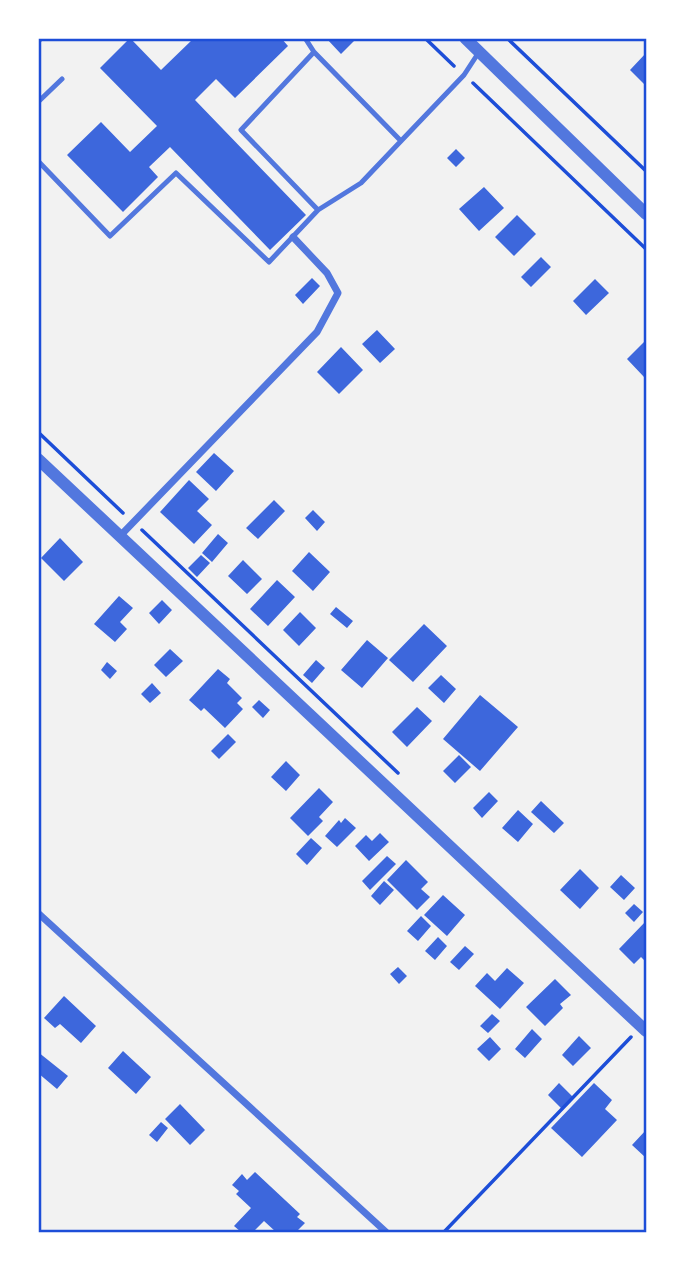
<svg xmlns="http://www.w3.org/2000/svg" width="685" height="1271" font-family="Mulish,sans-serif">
<rect width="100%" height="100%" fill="#f2f2f2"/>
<path fill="#3d67dc" d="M130,38L161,70L194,38H281L288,46L235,98L216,79L195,100L306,215L270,250L170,147L149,167L158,177L123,212L67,155L101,122L130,152L157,126L100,68Z
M326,38H357L341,54Z
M646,53V86L630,70Z
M456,149L465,158L456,167L447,158Z
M484,187L504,208L479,231L459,209Z
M517,215L536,234L514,256L495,237Z
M541,257L551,267L531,287L521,277Z
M312,278L320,286L303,304L295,295Z
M595,279L609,293L586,315L573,301Z
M377,330L395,349L380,363L362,344Z
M646,340V375L644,377L627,359Z
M341,347L363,370L339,394L317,372Z
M214,453L234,471L216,491L196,472Z
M189,480L209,499L197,511L212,525L194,544L160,512Z
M274,500L285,511L258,539L246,528Z
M313,510L325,522L317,531L305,518Z
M218,534L228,543L212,562L202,553Z
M60,538L83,562L64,581L41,558Z
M309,552L330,572L313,591L292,571Z
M201,555L210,563L197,577L188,568Z
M243,560L262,579L247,594L228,576Z
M277,580L295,597L268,626L250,609Z
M119,596L133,608L120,622L127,629L115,642L94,624Z
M162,600L172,610L159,624L149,613Z
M336,607L353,621L347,628L330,614Z
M300,612L316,628L299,646L283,630Z
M424,624L447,646L413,682L389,660Z
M367,640L388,658L362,688L341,670Z
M170,649L183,661L166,677L154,665Z
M316,660L325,668L312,683L303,675Z
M107,662L117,671L110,679L101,670Z
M218,669L230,679L227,683L242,698L237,703L243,709L225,728L204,708L201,711L189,700Z
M441,675L456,689L444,703L428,688Z
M152,683L161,693L150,703L141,694Z
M480,695L518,727L480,771L443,739Z
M259,700L270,710L263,718L252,707Z
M417,707L432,721L407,747L392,732Z
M228,734L236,742L219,759L211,751Z
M459,755L471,767L455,783L443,771Z
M286,761L300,775L286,791L271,777Z
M319,788L333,802L319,817L323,821L308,836L290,818Z
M489,792L498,801L482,818L473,808Z
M541,801L564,823L554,833L531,812Z
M518,810L533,824L518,842L502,828Z
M345,818L356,828L337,847L325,836L339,820L341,823Z
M380,833L389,842L369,861L355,846L366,835L372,841Z
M311,838L322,848L307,865L296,854Z
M387,856L396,864L370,890L362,881Z
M406,860L428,882L421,889L430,897L417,910L387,880Z
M580,869L599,888L580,909L560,890Z
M621,875L635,888L624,900L610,887Z
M384,881L394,890L380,905L371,896Z
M443,895L465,915L447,936L424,915Z
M634,904L643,912L634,922L625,913Z
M421,916L431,926L418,941L407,931Z
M646,921V962L641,957L634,964L619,949Z
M438,937L447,946L435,960L425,951Z
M465,946L474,954L459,970L450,962Z
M398,967L407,976L399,984L390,974Z
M507,968L524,983L500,1009L475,986L487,973L495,981Z
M555,979L571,995L560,1004L563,1008L545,1026L526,1007Z
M64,996L96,1026L81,1043L60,1024L55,1028L44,1018Z
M492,1014L500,1021L488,1033L480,1026Z
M532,1029L542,1039L525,1058L515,1049Z
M579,1036L591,1048L573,1066L562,1055Z
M490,1037L501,1049L489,1061L477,1049Z
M123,1051L151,1077L136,1094L108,1068Z
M38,1052L68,1076L57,1089L38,1073Z
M559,1083L574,1098L562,1109L548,1095Z
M594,1083L612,1100L605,1109L617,1120L582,1157L551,1128Z
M180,1104L205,1130L190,1145L165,1119Z
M161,1122L168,1128L157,1142L149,1135Z
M646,1130V1158L632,1145Z
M255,1172L300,1214L297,1217L305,1223L296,1232H276L264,1221L253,1232H241L234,1226L251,1208L236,1194L239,1191L232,1185L242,1174L247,1180Z"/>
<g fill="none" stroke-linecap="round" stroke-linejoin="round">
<path stroke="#1d4ed8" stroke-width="3.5" d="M425,38L454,66
M507,38L646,171
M38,43L42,38
M473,83L646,249
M38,432L123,513
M142,530L398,773
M444,1232L631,1037"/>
<path stroke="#5277de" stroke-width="5" d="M314,52L401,141L361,183L318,210
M38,102L62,79
M401,141L464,75L479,52
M38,161L110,236L176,173L269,262L318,210L241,130L314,52L305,38"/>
<path stroke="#5277de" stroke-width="7" d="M121,535L317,332L338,293L327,273L293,237
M38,913L386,1232"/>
<path stroke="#5277de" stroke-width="12" d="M465,38L646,214
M38,459L646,1031"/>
</g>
<rect width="685" height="1271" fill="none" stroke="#ffffff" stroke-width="80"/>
<rect x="40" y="40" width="605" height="1191" fill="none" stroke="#1d4ed8" stroke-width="2.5"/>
</svg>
